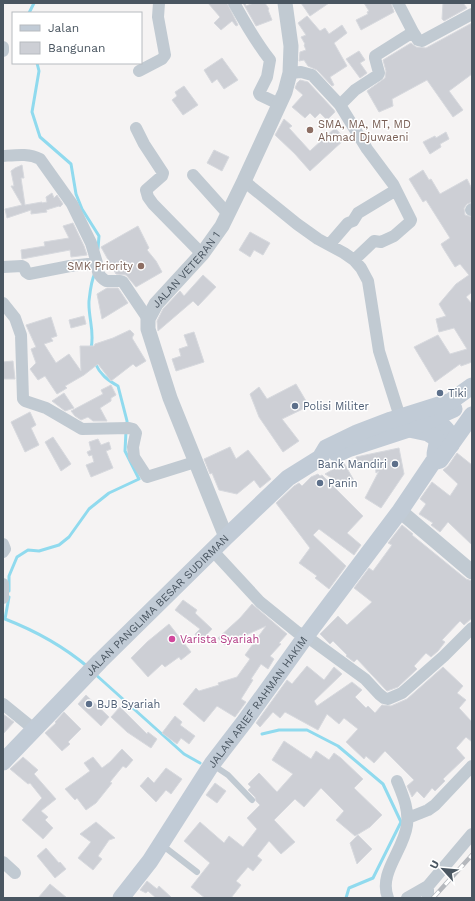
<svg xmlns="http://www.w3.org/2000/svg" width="475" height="901" font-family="'Work Sans',sans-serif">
<rect width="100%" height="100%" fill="#f5f3f3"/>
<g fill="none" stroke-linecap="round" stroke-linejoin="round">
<path stroke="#90daee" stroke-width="3" d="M29,13L34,3
M37,63L39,71L32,112L40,137L71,164L76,194L82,209L99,236L98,249
M91,348C95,332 88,317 89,301C90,292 91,281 95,273
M95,363C100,374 107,380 118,386L127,421V426
M9,591V576L17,557L28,550L39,551L59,545L69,537L89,509L109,493L139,479L125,451L126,431
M9,597L5,619C36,631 63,646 88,667
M95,674L184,754L200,763
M262,734L279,730H307L338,746L383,784L401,822L373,878L349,888L346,898"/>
</g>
<path fill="#cdcfd5" stroke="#d7d9de" d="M208,3H227L238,25L236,26L232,21L221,30L214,23L220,17Z
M243,3H245L246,6L254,3H265L269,9L268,10L272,20L256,26Z
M301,3H329L310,16Z
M364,3H391L394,12L361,30L356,20L368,14L367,12L369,11Z
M443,3H463L467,8L444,21L442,19Z
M307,16L320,31L325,28L329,34L342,25L347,33L334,43L347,66L330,77L334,85L332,86L317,70L308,66L304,60L299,61L300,52L306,50L304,45L305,44L301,37L306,35L298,23Z
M472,23V74L449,91L463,110L453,117L427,80L392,99L393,106L379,112L367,91L385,78L386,71L383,60L411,43L416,47L426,48Z
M359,51L365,60L360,63L367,73L360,78L346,59Z
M222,58L238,80L224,89L217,79L212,83L204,70Z
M300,80L308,82L334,110L335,112L327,120L320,113L315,118L310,113L305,118L292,107L303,95L295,88L297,83Z
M184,86L198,105L183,115L172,100L177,96L175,92Z
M284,119L292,126L289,128L310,151L335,128L345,139L310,171L295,154L275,135Z
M446,132L449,139L440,144L441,147L430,154L423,142L435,136L436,138Z
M214,150L229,157L222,171L207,163Z
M22,165L24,178H21L25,205L42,202V203L47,202L46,197L52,193L54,198L57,195L63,204L60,207L59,206L46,210L47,212L31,214V210L7,218L5,209L22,205L11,186H14L11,171L15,168Z
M423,170L429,180L431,179L440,194L467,179L472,189V202L467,204L464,208L465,215L472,217V292L466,297L472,304V362L461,366L460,364L435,382L414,347L438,335L450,354L467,349L454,328L439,332L436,319L446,316L439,304L456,284L469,275L460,264L455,267L443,248L441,244L450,238L426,200L423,202L409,179Z
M73,223L84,246L87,255L71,257L70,250L22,259L21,250L45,246L44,242L69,238L63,226Z
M138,226L149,248L147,250L156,261L162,272L136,287L126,275L116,274L101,247Z
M250,232L270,243L263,255L254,250L250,257L239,250Z
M203,275L216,287L198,306L193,301L158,331L157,321L163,309L180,291L184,296Z
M107,288H118L128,303L102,319L97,294Z
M84,316L86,324L71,328L69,320Z
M51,317L57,336L51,338L53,341L44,344L56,363L69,354L81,371L80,346H94L95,344L113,338L130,330L134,334L132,338L146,361L136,367L133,364L111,381L98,364L84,375L65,386L67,388L57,394L45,376L38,380L30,369L36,363L31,349L36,347L26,325Z
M194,332L204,362L176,371L172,359L181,356L179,349L188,346L184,335Z
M13,361L15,379H3V362Z
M296,384L309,406L282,419L299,441L283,452L259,417L250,394L259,387L267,399Z
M111,385L116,395L111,398V401L100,408L107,421H93L88,417L81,420L75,416L71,411L103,394L101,390Z
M64,393L74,408L65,411L52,401Z
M30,412L36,425L31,428L39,445L25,452L11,422Z
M53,437L71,464L61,471L45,442Z
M98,439L101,445L109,442L111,449L106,451L113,468L91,477L86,465L94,462L92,455L89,456L87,452L91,450L89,442Z
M230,447L236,459L248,450L271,479L260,488L254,480L237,494L219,490L212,473L210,474L204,459Z
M399,448L404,474L381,508L365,498L379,471L376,473L375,461L356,465V457Z
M457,453L472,465V545L448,522L440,532L431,525L433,523L419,514L426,504L420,499L432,482L450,496L458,484L443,470L448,466Z
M344,463L356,484L348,488L325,474Z
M318,474L320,476L322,475L363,516L347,533L361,545L354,555L319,529L313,535L346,566L329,589L315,578L317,576L299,563L310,548L276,503L294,486L299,483L302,486L311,477Z
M402,525L413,534L412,535L466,579L472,581V618L464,625L460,621L442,640L445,642L438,651L431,657L426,653L414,666L417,669L398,687L387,691L357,659L354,662L346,656L347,655L333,641L330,644L320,634L338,616L347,625L372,602L354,588L369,568L373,571L392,545L388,543Z
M183,600L197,610L195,613L212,629L199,643L195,634L200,629L175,610Z
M252,604L287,634L279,643L281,644L270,656L274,659L268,669L261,664L251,679L253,680L241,699L246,702L235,717L217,706L204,722L183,704L196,688L199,691L219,685L218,683L237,677L250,659L245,655L266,626L224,645L218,638L240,618Z
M169,624L191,652L181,660L179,657L165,667L162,664L148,677L131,658L147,642Z
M307,666L324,680L334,667L342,674L314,701L317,706L352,682L362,690L355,697L366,708L368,706L375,713L382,705L391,706L407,699L443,667L463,686L457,693L466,700L459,708L472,722V742L466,737L456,748L465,758L443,779L445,781L435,791L432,788L424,798L417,791L412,797L407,786L414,780L385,751L374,763L366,756L364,759L346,742L358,729L344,718L339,724L327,714L318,730L285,712L280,718L273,712L260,727L256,723L287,680L292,684Z
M86,695L109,717L101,726L78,704Z
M120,707L147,734L148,732L157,739L151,748L127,732L111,717Z
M64,712L81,729L68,742L70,744L62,751L45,733L56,723L55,722Z
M3,714L14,722L3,734Z
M175,716L182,722L180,725L195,736L189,744L181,738L177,744L162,733Z
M284,741L311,759L316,751L329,760L334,753L341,758L363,779L354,788L382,815L370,827L355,836L336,820L344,811L321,788L304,807L295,799L274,820L295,842L281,854L269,841L257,856L262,860L253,871L248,867L236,881L241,885L231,898H205L191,887L210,863L184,841L200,822L224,843L229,836L243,847L257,829L247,818L260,805L256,801L255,797L248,790L251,787L248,784L259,773L277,792L293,774L272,760Z
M122,749L133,760L126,768L123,766L110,782L112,783L96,803L86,810L77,798L75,800L65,789L90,771L84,763L93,757L102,768L110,762Z
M23,757L38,770L34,774L56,799L41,811L48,817L45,820L53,828L43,839L22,820L42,798L30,783L28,784L10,769Z
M166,768L182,779L171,794L166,790L156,802L140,786L148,777L154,783Z
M215,783L226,791L217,803L206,795Z
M96,822L115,838L109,840L98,856L102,859L93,870L78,858L91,842L80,834Z
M358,835L372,849L357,864L350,843Z
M46,848L59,863L60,862L66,869L55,878L37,856Z
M147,881L157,889L159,886L172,898H156L148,891L146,893L140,890Z
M50,884L67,898H38Z"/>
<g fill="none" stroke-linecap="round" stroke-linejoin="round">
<path stroke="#c1cad2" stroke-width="6" d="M213,765L228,775L252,800
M162,845L197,872"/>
<path stroke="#c1cad2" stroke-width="12" d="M234,3C245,23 256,42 270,60L267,77L259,93L260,95L279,104
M398,3L413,32
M3,47V51
M139,71L162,59L165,55L158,17L159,3
M290,73L301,72L312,75L340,105
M136,128L144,144L163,173L162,176L146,190L148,197L153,204L202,254
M3,156C16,155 29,153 40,159L72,204L91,243L97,263
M193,175L228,214
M244,181L297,224L318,239L344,253L354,260L361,268L368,281L379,351L400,417
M471,210L472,209
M329,245L348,223L353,221L358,213L396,190
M354,260L374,241L381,242L394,236L410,222L411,220L393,184L367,149L340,105L355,90L378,75L379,73L375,58V56L413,32L418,40L422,41L472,14
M3,267L22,266L24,267L26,272L29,274L70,266L97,263C97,271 98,276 106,281H120L123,282L148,319
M3,303L15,318L21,335L23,399L25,401L46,408L82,429L129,428L133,429L136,433L133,447L134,457L147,477L195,462
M3,544L5,549L3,552
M212,550L260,602L297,632L306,636L365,679L379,694L384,698L388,699L402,693L444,656L472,628
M3,584V598
M3,704L35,730
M408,818L428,810L435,805L472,766
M3,862L15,873
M388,898C378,873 404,850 407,825C409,809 403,796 397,781
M407,898L428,886
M428,898V886L472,834"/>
<g stroke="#c1cad2" stroke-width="15">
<path d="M400,511L472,572"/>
<path id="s1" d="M226,537L170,398L148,329V319L156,304L202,254L222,226L244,181L285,92L290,73L291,46L285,3"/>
</g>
<g stroke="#c1cbd6" stroke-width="17">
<path d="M423,416C437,421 452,428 451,445"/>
<path d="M409,429L428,433L436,438L437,444L435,454"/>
<path d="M337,454L348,449L409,429L454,409"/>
<path id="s2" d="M3,762L100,661L226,537L288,478L320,458L326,448L357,433L391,420L451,401L472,386"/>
<path id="s3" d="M121,898L150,861L212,764L245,721L306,636L400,511L433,462L440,460L472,415"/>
</g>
<g stroke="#b5b8bd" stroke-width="4.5">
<path id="rail" d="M433,898L472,855"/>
</g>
<use href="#rail" stroke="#fff" stroke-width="3" stroke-dasharray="9" stroke-linecap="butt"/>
</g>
<g fill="#8d6e63" stroke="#fff" stroke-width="1.5">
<circle cx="310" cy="130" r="4"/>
<circle cx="141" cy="266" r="4"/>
</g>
<g fill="#5c6f8a" stroke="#fff" stroke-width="1.5">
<circle cx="440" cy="393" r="4"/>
<circle cx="295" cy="406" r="4"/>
<circle cx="395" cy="464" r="4"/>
<circle cx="320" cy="483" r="4"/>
<circle cx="89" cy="704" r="4"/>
</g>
<circle fill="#d1479c" stroke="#fff" stroke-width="1.5" cx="172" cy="639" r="4"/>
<g text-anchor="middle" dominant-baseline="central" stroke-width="3" stroke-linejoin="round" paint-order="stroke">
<g font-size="11" fill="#785e54" stroke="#fff" text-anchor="start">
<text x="318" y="124">SMA, MA, MT, MD<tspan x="318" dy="13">Ahmad Djuwaeni</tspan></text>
<text x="133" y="266" text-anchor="end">SMK Priority</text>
</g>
<g font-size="11" fill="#4a5661" stroke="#fff">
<text stroke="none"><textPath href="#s1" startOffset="295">JALAN VETERAN 1</textPath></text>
<text stroke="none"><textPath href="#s2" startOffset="220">JALAN PANGLIMA BESAR SUDIRMAN</textPath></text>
<text stroke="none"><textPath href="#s3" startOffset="239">JALAN ARIEF RAHMAN HAKIM</textPath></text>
</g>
<g font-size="11" fill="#4e5e75" stroke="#fff" text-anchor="start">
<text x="448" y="393">Tiki</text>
<text x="303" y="406">Polisi Militer</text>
<text x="387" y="464" text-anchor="end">Bank Mandiri</text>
<text x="328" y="483">Panin</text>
<text x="97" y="704">BJB Syariah</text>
</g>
<g font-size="11" fill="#b23c85" stroke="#fff" text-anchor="start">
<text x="180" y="639">Varista Syariah</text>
</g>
</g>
<rect width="475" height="901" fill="none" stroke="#4a5661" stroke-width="8"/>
<rect x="12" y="12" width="130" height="52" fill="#ffffff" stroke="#b7bbc0"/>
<rect x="20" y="25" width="20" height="6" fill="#c1cbd6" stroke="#b7bbc0"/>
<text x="48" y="32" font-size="12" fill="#4a5661">Jalan</text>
<rect x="20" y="42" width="20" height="12" fill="#cdcfd5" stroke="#b7bbc0"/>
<text x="48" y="52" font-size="12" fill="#4a5661">Bangunan</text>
<g transform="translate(443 869) rotate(297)" stroke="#ffffff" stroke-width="3" paint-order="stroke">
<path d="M0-3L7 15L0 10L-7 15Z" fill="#4a5661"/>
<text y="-6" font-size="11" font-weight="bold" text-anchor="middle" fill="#4a5661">U</text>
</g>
</svg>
